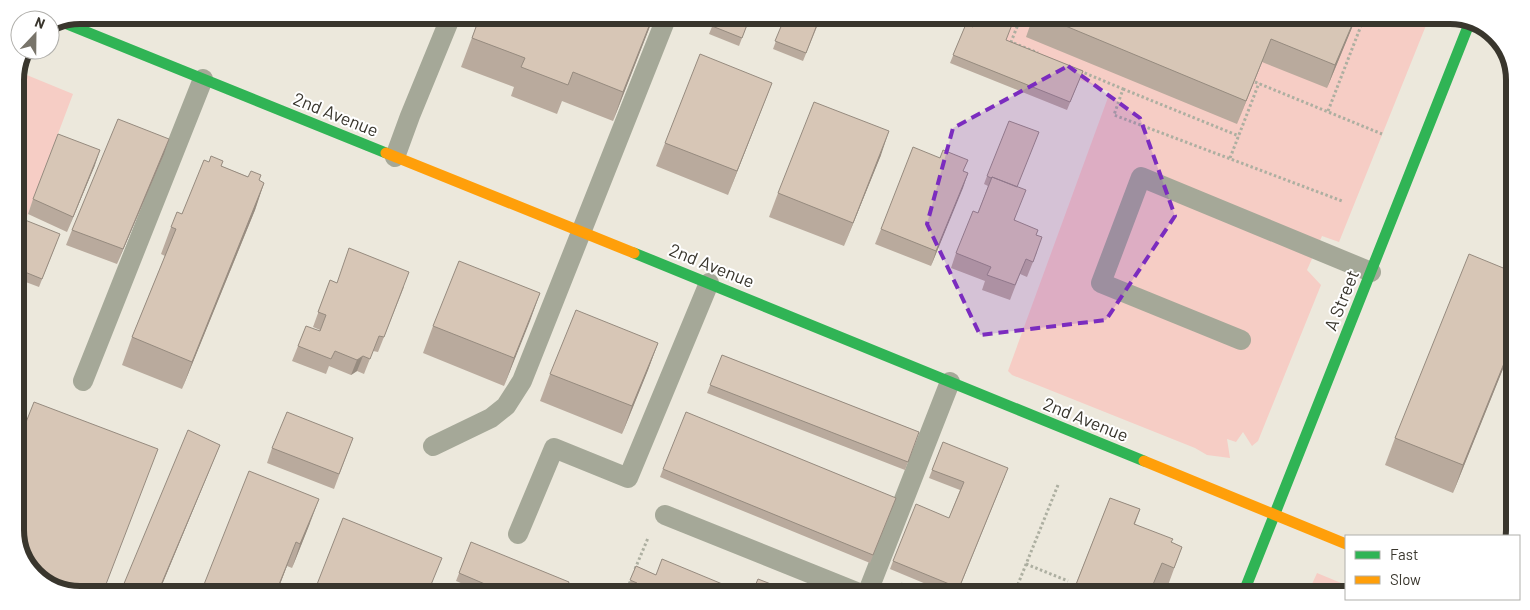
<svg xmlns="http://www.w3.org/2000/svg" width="1530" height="610" font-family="Barlow,sans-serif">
<rect width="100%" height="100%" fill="#ece8dc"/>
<path fill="#f6cdc5" d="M985,17L1429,18L1339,242L1322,236L1307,270L1321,285L1258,441L1252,446L1243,432L1236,442L1227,439L1230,458L1207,455L1195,448L1012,375L1008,371L1110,92L1003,48L984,19Z
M17,71L73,94L15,248V76Z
M1317,573L1346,585V595H1307Z"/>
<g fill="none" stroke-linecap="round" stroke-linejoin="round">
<path stroke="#adafa1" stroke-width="3" stroke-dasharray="2.5 2.5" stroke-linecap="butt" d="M1021,17L1011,42L1038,53
M1080,71L1123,89L1114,115L1342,201
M1255,82L1382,134
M1123,89L1239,136
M1328,111L1364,18
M1230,158L1259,83
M1026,564L1068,581
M635,569L648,538
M901,584L926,594
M625,593L631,580
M1014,594L1058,485"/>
<path stroke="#a5a898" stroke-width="20" d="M395,157L410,116L451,16
M1241,340L1101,283L1141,177L1371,272
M83,381L203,79
M433,446L491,418L506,406L522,381L667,16
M665,515L859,593
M518,534L554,448L628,478L709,283
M867,594L950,382"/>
<path stroke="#30b455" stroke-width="11" d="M62,22L386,153
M634,253L1144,461
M1243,594L1471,19"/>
<path stroke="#ff9f0a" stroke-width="11" d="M386,153L634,253
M1144,461L1346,544"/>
</g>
<path fill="#b9aa9d" d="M354,16H366L364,20Z
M480,16H654L613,121L562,101L557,114L511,96L514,87L461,67Z
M716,17H750L739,46L709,34Z
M785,17H821L803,61L773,49Z
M1033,17L1356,18L1327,88L1262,62L1237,124L1026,37Z
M966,24L1083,71L1067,110L950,63Z
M772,83L728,195L656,166L665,143Z
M164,154L117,264L66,245L72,230Z
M881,155L844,246L769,217L778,193Z
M95,165L67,232L28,214L33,199Z
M221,166L264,183L255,210L182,389L122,365L132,337L165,256L161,254L171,227Z
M964,172L968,173L931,266L875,244L881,229Z
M987,176L1017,187L1015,220L1036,235L1037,252L1027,277L1020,274L1010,300L982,290L985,281L951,268L956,253L978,213L988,186L984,184Z
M15,229L57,242L39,287L15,278Z
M330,280L337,283L404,287L378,352L373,351L364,374L357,371L351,375L329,366L326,374L292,361L298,346L320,331V330L313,327Z
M540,293L504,386L423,353L433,326Z
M658,343L648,370L622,434L540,401L550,374Z
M1513,344L1453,493L1385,465L1395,438Z
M722,355L919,432L905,470L707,393Z
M353,438L334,489L267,463L272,448Z
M943,442L1005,476L957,594H950L890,569L893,561L949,518L960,490L929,478Z
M220,445L159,592H121L123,586Z
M663,469L893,506L870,563L660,477Z
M1110,498L1140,509L1135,524L1171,542L1182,547L1167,588L1154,583L1150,594H1072Z
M310,523L292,568L287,566L277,592H201Z
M471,542L565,593H484L456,581Z
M636,566L656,575L744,593H626Z"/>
<path fill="#968b7f" d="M653,16H654L613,121L623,92Z
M1355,18H1356L1327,88L1335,65Z
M1271,39L1262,62L1237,124L1246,101Z
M772,83L763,106L728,195L737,171Z
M889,131L881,155L844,246Z
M169,139L164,154L117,264L123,249Z
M100,150L95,165L67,232L73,217Z
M968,173L963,188L931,266L936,251Z
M264,183L255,210L182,389L192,362Z
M540,293L530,321L504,386L514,358Z
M1513,341V344L1453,493L1463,465Z
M658,343L648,370L622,434L632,406Z
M363,356L357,371L351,375L357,360Z
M220,445L159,592H158Z
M319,499L310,523L292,568L300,544Z
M296,542L277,592H276Z"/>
<path fill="#d7c6b6" stroke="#968b7f" d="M480,16H653L623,92L573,72L568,85L521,67L525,58L472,38Z
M716,17H750L742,38L712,26Z
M785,17H820L806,53L775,41Z
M977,17H1003L1013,22L1006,40L1083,71L1070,102L953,55L966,24L973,27Z
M1044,17L1355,18L1335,65L1271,39L1246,101Z
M700,54L772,83L737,171L665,143Z
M814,102L889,131L853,223L778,193Z
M118,119L169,139L123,249L72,230Z
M1009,121L1039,132L1017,187L992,177L991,178L987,176Z
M58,134L100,150L73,217L33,199Z
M913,147L940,158L943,150L968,160L963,171L968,173L936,251L881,229Z
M211,156L223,161L221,166L248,177L251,171L261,175L259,180L264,183L192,362L132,337L176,229L171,227L177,212L182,214L204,160L209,162Z
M992,177L1026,190L1014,220L1038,230L1036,235L1042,237L1033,262L1026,259L1015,285L987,275L991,267L956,253L973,211L978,213Z
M20,218L60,234L42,279L15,268V229Z
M349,248L409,272L384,337L379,336L370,359L363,356L357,360L335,351L331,359L298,346L306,326L320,331L326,315L318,312L330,280L337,283Z
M1469,254L1513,272V341L1463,465L1395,438Z
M459,261L540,293L514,358L433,326Z
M576,310L658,343L632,406L550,374Z
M722,355L919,432L908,462L710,385Z
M34,402L158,449L103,592L59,591L28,569L15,535V450Z
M287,412L353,438L339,474L272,448Z
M686,412L896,498L873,555L663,469Z
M188,430L220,445L158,592H149L143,589L142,592H138L123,586Z
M943,442L1008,468L959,588L893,561L916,504L949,518L964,482L932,470Z
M249,471L319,499L300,544L296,542L276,592H201Z
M1110,498L1140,509L1134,524L1173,539L1171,542L1182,547L1174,568L1162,563L1149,594H1093L1075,587Z
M343,518L442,558L428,592H314Z
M471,542L569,582L565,593H506L459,573Z
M662,559L744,593H633L637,583L630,580L636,566L656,575Z
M758,579L794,593H752Z
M1328,591L1337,595H1327Z"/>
<path fill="#7b2cbf" fill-opacity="0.2" stroke="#7b2cbf" stroke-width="4" stroke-dasharray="10 6" stroke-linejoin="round" d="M1068,66L1140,118L1175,216L1106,320L980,335L927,224L953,128Z"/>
<g text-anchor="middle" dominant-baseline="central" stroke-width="4" stroke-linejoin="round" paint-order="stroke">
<g font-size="18" fill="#39362d" stroke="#fff">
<text transform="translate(336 114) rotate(22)">2nd Avenue</text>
<text transform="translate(712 265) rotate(22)">2nd Avenue</text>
<text transform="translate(1341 300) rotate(-68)">A Street</text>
<text transform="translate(1086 419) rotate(22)">2nd Avenue</text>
</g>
</g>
<path d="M0 0H1530V610H0ZM80 24H1450A56 56 0 0 1 1506 80V530A56 56 0 0 1 1450 586H80A56 56 0 0 1 24 530V80A56 56 0 0 1 80 24Z" fill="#fff" fill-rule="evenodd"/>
<path fill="none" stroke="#39362d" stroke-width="6" d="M80 24H1450A56 56 0 0 1 1506 80V530A56 56 0 0 1 1450 586H80A56 56 0 0 1 24 530V80A56 56 0 0 1 80 24Z"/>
<rect x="1345" y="535" width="175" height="65" fill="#ffffff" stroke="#b0afab"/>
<rect x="1355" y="551" width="25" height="8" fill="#30b455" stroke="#b0afab"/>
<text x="1390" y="560" font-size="15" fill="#39362d">Fast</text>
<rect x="1355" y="576" width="25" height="8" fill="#ff9f0a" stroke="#b0afab"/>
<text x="1390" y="585" font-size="15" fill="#39362d">Slow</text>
<g transform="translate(35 35) rotate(22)"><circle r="24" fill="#ffffff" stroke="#b0afab"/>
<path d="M0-4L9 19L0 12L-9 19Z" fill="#78746a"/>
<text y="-8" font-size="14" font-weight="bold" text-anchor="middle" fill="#39362d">N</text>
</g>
</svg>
